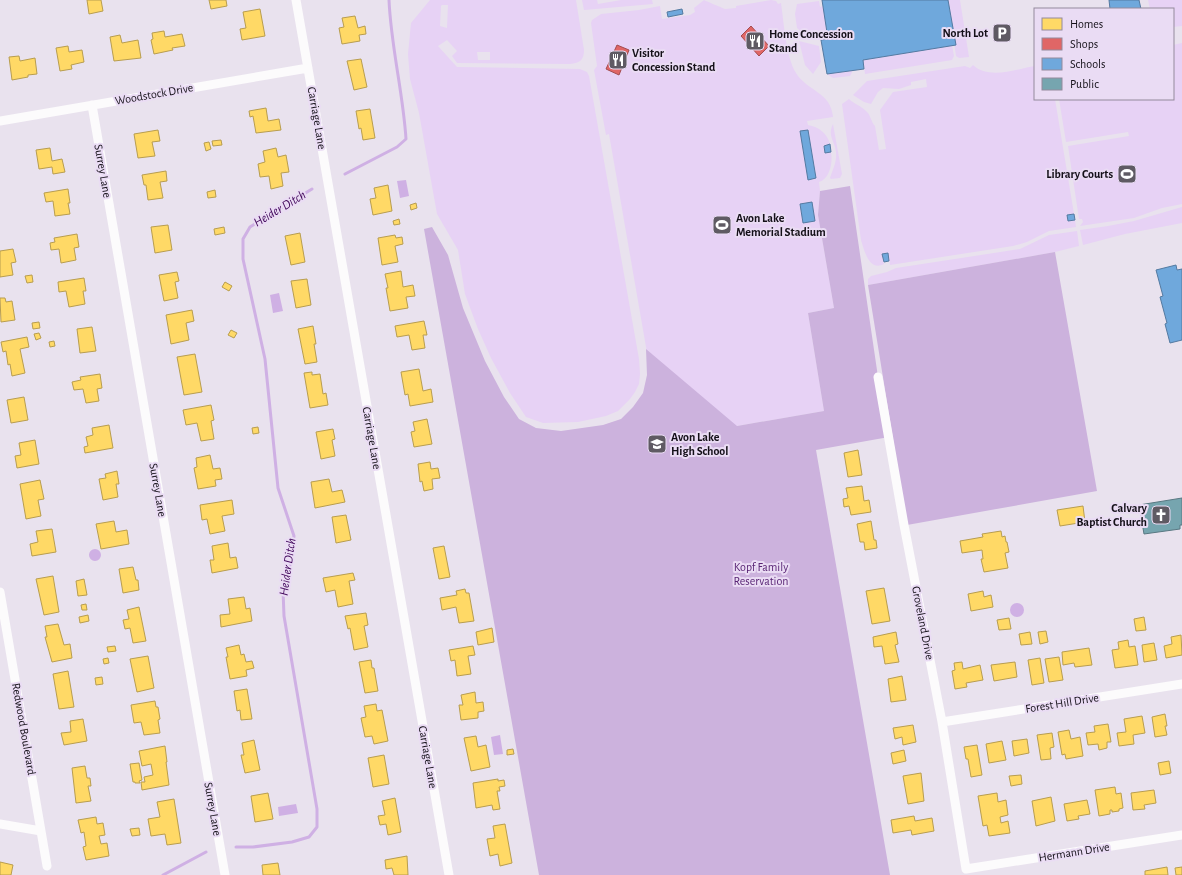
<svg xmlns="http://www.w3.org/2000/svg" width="1182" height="875" font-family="'Alegreya Sans',sans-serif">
<rect width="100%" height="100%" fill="#e9e2ee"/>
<path fill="#e7d2f5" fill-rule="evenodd" d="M430,0H576L584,50C584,60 580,63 570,64L457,63L452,56L457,51L447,40L438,46L457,67L580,69L587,72L589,76L639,359L640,374L639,384L635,392L630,399L618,411L606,416L578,422L543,423L526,417L510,393L491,358L478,329L472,313L465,294L458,250L437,214L419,113L410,79L408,54L411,23ZM442,5H448L447,28L440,26L441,6ZM477,52H490V60H478Z
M582,0H597L598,4L621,0H652L653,4L584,10Z
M704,0C708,2 723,8 725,9L736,8V6L771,0L776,1L778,4L781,3C784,23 786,57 796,73C807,91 831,92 833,117L807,121L808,125C819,127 827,133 830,144L824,146L825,152H831C833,162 830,179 819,182L820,191L818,215L834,308L808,313L824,411L662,439L609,134L606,135L594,70L597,66L591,23L592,20L601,14L639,10L660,6L662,19L690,15L695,12L694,8Z
M948,0H960L969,57L959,58L956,56Z
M1148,0H1182V26L1173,27V9H1150Z
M819,1L820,7L823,6L828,39L821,40L805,35L797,28L795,14L797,4Z
M799,41L819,46L821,62L813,74L805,65Z
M1182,43V204L1162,208L1134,218L1080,226L1083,222L1082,219H1079L1068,146L1129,136L1128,132L1066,142L1059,99H1173V45Z
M952,45L954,56L952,60L865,74L863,60Z
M973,65C989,80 1016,69 1035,66V99H1055L1074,214L1067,215L1068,221L1075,220L1076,227L1049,231L1027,242L1013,246L890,265L888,254L882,255L884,264C869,272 864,250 861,240L842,104L849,99C854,104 862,106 867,112C871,116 871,122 875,126L879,150L886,149L880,110L893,92L927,87L926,79L911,82V85L899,89L883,88L878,92L871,104L864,102L853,95L867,81L965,66L970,68Z
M853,70L850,76L833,78L827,74Z
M833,124L842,174L840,178L831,179L830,178C833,169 837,162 836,152C835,141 827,136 833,124Z
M1182,207V223L1125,234L1083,245L1080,230L1108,226L1134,221Z
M1077,231L1079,246L1055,252L868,285V279L871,276L887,272L896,268L1020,249L1049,235Z"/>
<path fill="#ccb2dd" d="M850,186L878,377L889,437L816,450L890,875H539L424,229L432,227L448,255L463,308L485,361L504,397L519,419L536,428L561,431L603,425L621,419L633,407L643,393L647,375L646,349L737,426L824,411L808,313L834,308L818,215L820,191Z
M1055,252L1097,491L907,525L868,285Z"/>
<path fill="#cfb0e4" d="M406,180L409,196L400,198L397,181Z
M279,293L283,311L273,313L270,295Z
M89 555a6 6 0 1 1 12 0a6 6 0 1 1-12 0Z
M1010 610a7 7 0 1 1 14 0a7 7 0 1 1-14 0Z
M500,735L503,754L494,755L491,737Z
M296,804L298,813L279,816L278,807Z"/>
<path fill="#ffd966" stroke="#b89d4f" d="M87,0H101L103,11L89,14Z
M209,0H226L227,6L211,9Z
M260,9L265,36L242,40L240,29L246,28L243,12Z
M355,16L358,28L365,26L366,34L359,35L360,41L342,44L339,28L344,27L342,18Z
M164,31L165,37L182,34L185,46L172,48L173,50L154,54L151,40L153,39L152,33Z
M120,35L122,43L138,40L141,58L114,61L110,37Z
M68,46L69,52L82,50L84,62L71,65L72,69L60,71L56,48Z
M19,56L20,61L35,58L37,74L28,75V77L12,80L9,57Z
M361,59L367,87L354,90L347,61Z
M266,108L268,121L279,119L281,130L256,133L253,116L250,117L249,111Z
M370,109L375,138L363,140L361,128L359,129L356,111Z
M158,130L160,141L152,142L155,156L138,158L134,134Z
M221,140L222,145L213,146L212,141Z
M209,142L211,149L206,151L204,143Z
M50,148L52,161L62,159L65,172L53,174L52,167L39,169L36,150Z
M276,148L278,157L286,155L289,172L281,173L283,186L271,189L269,176L260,177L258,164L265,162L263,151Z
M166,171L167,181L160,182L163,198L148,200L146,185H144L142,175Z
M388,185L392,211L373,215L370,199L376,198L374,188Z
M68,189L70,203H68L70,214L55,216L53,201L46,202L44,193Z
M215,190L216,197L208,198L207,192Z
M416,203L417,208L411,210L410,205Z
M399,219L400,224L394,225L393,221Z
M168,225L172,250L155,253L151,227Z
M224,227L225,233L215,235L214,229Z
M300,233L305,262L291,265L285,236Z
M77,234L79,247L74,248L76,260L61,263L59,249L51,250L50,243L55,242L54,238Z
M395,235L396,238L402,237L403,244L395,246L398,262L382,265L378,238Z
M13,249L16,262L11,263L13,275L0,277V251Z
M401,271L403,287L413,285L415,296L406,297L408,308L390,311L386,288H388L385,274Z
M177,272L179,281L175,282L178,298L164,301L159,275Z
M32,275L33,282L27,283L25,276Z
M84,278L86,291H83L85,304L69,307L66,291L59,292L58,282Z
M307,279L311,305L296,308L291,281Z
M225,282L232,286L229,291L222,287Z
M0,298H5L6,302L12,301L15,320L1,322Z
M192,310L194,321L186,323L189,340L171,344L166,315Z
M424,321L427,335H423L425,348L412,350L409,335L397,337L395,326Z
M39,322L40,328L33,329L32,323Z
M313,326L316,344H314L317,362L305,364L298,329Z
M92,327L96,351L80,353L77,329Z
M231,330L237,333L234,338L228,335Z
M39,333L41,338L36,340L34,334Z
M27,337L29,347L20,349L25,373L12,376L10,364L8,365L6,351L3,352L1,342Z
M54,341L55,346L50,347L49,342Z
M195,354L202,392L184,395L177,357Z
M419,369L423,391L431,389L433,402L410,406L408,394L405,395L401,372Z
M312,372V375L320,374L323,394L326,393L328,405L310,408L304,373Z
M100,374L102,388L97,389L99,401L86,403L83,389L74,390L72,382L81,380L80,377Z
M24,397L28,420L11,423L7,400Z
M211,405L214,420L211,421L214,439L201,441L197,423L186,425L183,410Z
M427,419L432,444L414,447L411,432L415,431L413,422Z
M109,425L113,448L85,453L84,447L88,446L86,437L93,435L92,428Z
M258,427L259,433L253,434L252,428Z
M333,429L335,439L332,440L335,456L321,459L316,432Z
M35,440L39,464L17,468L15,456L21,455L19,443Z
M858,450L862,475L848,477L844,453Z
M210,455L213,469L220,468L222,479L215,480L216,486L198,489L194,468L197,467L196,458Z
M430,462L431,469L438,468L440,478L432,479L433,489L424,491L422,481L420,482L418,464Z
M117,471L119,484H116L118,497L103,500L99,479L106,478L105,474Z
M329,479L332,492L342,490L345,502L315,508L311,482Z
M40,480L44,499L38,500L41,516L26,519L20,484Z
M862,486L864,501L869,500L871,512L851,515L849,506L844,507L843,499L848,498L846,488Z
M232,500L234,514L222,516L225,531L210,534L207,519L202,520L200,505Z
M1083,506L1085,522L1060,526L1057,510Z
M346,515L351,540L336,543L332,517Z
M114,521L116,532L127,530L129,544L101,549L96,524Z
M871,521L874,540H876L877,548L865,550L864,542H860L857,524Z
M52,529L56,552L32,556L30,544L38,542L36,531Z
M1001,531L1002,537L1005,536L1006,542H1007L1009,552L1005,553L1008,568L984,572L981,559H983L982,550L962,553L960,541L983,537L982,534Z
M228,543L230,558L236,557L238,568L212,573L210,560H214L212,546Z
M444,546L450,577L439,579L433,548Z
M133,567L136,580H138L139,590L123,593L119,569Z
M353,573L355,580L349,581L353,604L338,607L335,590L326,592L323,578Z
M53,576L59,612L44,615L36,579Z
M84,579L87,595L78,596L76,581Z
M884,588L890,621L872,624L866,591Z
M465,589L466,593H469L474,621L459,623L456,607L442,610L440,598L457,595L456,591Z
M983,591L984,597L991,595L993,607L971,611L968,594Z
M244,597L246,609L250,608L252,621L221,627L220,615L230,614L228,599Z
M86,604L87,610H82L81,605Z
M139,607L146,641L133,643L130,628L125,629L123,620L129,619L127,610Z
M366,613L368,625L364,626L368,647L354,650L350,628L348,629L345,616Z
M88,615L89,621L80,623L79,617Z
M1144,617L1146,630L1136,631L1134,619Z
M1009,618L1011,629L999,630L997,620Z
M58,624L64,645L70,644L72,658L52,662L45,637H47L45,626Z
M492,628L494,642L478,645L476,632Z
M1046,631L1048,642L1040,644L1038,632Z
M896,632L898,644L895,645L899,662L885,664L882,646L874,647L873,637Z
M1030,632L1032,644L1021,645L1019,634Z
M1181,635L1182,655L1166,658L1164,646L1172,644L1171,637Z
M1128,640L1129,647L1135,646L1138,665L1115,668L1112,650L1119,649L1118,642Z
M1154,643L1157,660L1144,662L1142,645Z
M239,645L241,655L244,654L246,662L252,661L254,668L246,670L247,676L230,679L226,657H228L226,648Z
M115,646L116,651L108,652L107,647Z
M473,646L475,655L468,656L471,674L457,676L455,660L451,661L449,650Z
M1089,648L1092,665L1075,667L1074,663L1063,665L1062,652Z
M148,656L154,688L137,692L130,659Z
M1059,657L1063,680L1049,682L1045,659Z
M108,658L109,663L104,664L103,659Z
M1040,658L1044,683L1032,685L1028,660Z
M371,660L372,668H374L378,691L365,693L359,662Z
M962,662L963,669L980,665L983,680L966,683L967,687L955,689L952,671L955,670L954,663Z
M1015,662L1017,677L994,681L991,665Z
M68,671L74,707L59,709L53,674Z
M902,676L906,700L891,702L888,679Z
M102,677L103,684L96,685L95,678Z
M247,689L252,719L241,720L240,710L237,711L234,691Z
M475,692L476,703L483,702L484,711L478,712V718L461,720L459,705H463L461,695Z
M155,701L156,707H158L160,719L158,720L160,733L144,735L141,722L134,723L131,705Z
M376,704L377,711L382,710L388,741L374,744L372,736L365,737L361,718L366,717L364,706Z
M1165,714L1167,726H1165L1167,735L1155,737L1152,717Z
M1142,716L1145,733L1133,735L1134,744L1119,746L1117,733L1126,732L1124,719Z
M83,719L87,741L64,745L61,733L71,732L70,721Z
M1108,724L1111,742H1107V748L1099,750L1098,744L1088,745L1086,733L1095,732L1094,726Z
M913,725L916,742L903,745L902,737L895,739L893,728Z
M1069,730L1071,739L1080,737L1083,756L1066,759L1065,754L1062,755L1058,732Z
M1052,733L1054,747L1050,748L1051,759L1041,760L1037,735Z
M476,736L478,747L486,745L490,767L471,771L464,738Z
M1027,739L1029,753L1014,756L1012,741Z
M254,740L260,770L245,773L241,755H244L242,743Z
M1002,741L1006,760L989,763L986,744Z
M977,745L982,775L971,777L968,759H966L964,747Z
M165,746L167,762H166L169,785L142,790L141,782H145L144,777L153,775L151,764L142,766L139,751Z
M513,749L514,754L507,755V750Z
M904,750L906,761L893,764L891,753Z
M384,755L389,784L373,787L368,758Z
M1169,761L1171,773L1160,775L1158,763Z
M139,763L142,780L139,781L140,783H135V782H133L130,764Z
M85,766L87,778H90L91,786H88L91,801L76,803L72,768Z
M921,773L924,801L908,804L903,776Z
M1021,775L1022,784L1011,786L1009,776Z
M498,779V781L504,780L505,786L499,787L500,791H497L500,809L493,810L492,805L476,808L473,783Z
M1115,787L1116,794L1121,793L1123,808L1119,809V811L1112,812V810H1110V814L1099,816L1095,790Z
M1154,790L1156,803L1144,805L1145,809L1133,810L1131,793Z
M268,793L273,819L255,822L251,796Z
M997,793L998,802L1006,800L1008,815L1000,817L1001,823L1008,821L1010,833L989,836L987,825L983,826L978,796Z
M1051,797L1055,821L1036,826L1032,801Z
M395,798L401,832L388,835L386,824L380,825L378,816L385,815L382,801Z
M174,799L181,843L167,845L165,834L151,836L148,819L160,817L157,802Z
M1087,800L1090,814L1078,816L1079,819L1067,821L1064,804Z
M914,816L915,821L932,818L934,831L912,835L911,830L893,833L891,820Z
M96,817L97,824L103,823L105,835L99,836L101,844L107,843L109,856L86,860L83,847L86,846L84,832L81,833L78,820Z
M505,824L512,863L500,866L498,854L490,856L487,839L495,838L493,826Z
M139,828L140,835L132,836L130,829Z
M407,856L408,875H394L392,868L386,869L385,860Z
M0,862L13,865L11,875H0Z
M278,863L280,875H263L262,865Z
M1167,867L1168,875H1145V871Z
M1182,867V875H1176L1175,868Z"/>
<path fill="#e06666" stroke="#a34c4f" d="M751,26L769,46L759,56L741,36Z
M617,45L629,50L619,75L606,69Z"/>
<path fill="#6fa8dc" stroke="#547aa1" d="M822,0H948L956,45L863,60L864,69L827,74L821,40L828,39Z
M1109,0H1139L1141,9H1110Z
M682,9L683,14L668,17L667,12Z
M808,130L816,178L808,180L800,131Z
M830,144L831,152L825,153L824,146Z
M812,202L815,221L803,223L800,204Z
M1074,214L1075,220L1068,221L1067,215Z
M888,253L889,261L884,262L882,254Z
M1176,265L1177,270L1182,269V340L1170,343L1165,324L1167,323L1160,297L1163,296L1156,270Z"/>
<path fill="#76a5af" stroke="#597882" d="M1182,498V525H1180V529L1144,534L1139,505Z"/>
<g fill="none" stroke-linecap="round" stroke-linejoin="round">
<path stroke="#cfb0e4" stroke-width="3" d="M345,174L397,147L406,139C403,92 391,47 389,0
M236,847H253L292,842L309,837L317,827V809L284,616L283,590L290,565L294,536L278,488L265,359L243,259V239L250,227L312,189
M163,875L206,852"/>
<path stroke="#fcfbfc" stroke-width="9" d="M296,0L449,875
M92,105L225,875
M0,121L308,68
M878,377L904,525L942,722L966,869L1182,835
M0,592L47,866
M942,722L1182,684
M0,824L41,831"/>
</g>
<defs>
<g id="parking-square" transform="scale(1)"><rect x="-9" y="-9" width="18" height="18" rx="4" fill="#5f5a63" stroke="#eadcf4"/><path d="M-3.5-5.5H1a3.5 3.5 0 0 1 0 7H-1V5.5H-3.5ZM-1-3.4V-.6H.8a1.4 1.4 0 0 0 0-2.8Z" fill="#fff"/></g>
<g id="restaurant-square" transform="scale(1)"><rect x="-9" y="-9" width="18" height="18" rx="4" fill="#5f5a63" stroke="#eadcf4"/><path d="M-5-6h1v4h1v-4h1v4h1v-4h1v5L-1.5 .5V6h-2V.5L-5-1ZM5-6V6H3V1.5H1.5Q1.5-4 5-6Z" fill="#fff"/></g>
<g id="stadium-square" transform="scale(1)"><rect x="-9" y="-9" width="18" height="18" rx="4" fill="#5f5a63" stroke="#eadcf4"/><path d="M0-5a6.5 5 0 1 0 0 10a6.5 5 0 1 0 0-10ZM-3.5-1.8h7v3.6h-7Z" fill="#fff"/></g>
<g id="school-square" transform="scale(1)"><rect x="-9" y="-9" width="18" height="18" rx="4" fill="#5f5a63" stroke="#eadcf4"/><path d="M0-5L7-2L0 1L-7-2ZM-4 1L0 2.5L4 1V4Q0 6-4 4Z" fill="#fff"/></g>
<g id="church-square" transform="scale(1)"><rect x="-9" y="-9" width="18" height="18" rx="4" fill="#5f5a63" stroke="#eadcf4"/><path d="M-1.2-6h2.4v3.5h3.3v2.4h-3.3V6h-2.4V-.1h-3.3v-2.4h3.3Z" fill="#fff"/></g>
</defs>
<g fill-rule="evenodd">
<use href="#parking-square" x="1002" y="33"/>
<use href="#restaurant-square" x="755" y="41"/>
<use href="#restaurant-square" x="618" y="60"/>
<use href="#stadium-square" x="1127" y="174"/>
<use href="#stadium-square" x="722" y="225"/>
<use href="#school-square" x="657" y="444"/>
<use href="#church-square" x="1161" y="515"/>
</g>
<g text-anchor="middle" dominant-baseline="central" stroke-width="4" stroke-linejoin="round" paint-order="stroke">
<g font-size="12" font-weight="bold" fill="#141018" stroke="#eadcf4" text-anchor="start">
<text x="988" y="33" text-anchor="end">North Lot</text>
<text x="769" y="34">Home Concession<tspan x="769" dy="14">Stand</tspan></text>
<text x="632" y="53">Visitor<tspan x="632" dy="14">Concession Stand</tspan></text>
<text x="1113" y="174" text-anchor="end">Library Courts</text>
<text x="736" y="218">Avon Lake<tspan x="736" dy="14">Memorial Stadium</tspan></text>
<text x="671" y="437">Avon Lake<tspan x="671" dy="14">High School</tspan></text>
<text x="1147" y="508" text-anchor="end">Calvary<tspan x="1147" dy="14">Baptist Church</tspan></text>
</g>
<g font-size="12" fill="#141018" stroke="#eadcf4">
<text transform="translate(154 94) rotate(-10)">Woodstock Drive</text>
<text transform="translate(317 118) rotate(80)">Carriage Lane</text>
<text transform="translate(103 171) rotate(80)">Surrey Lane</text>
<text transform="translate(372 438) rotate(80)">Carriage Lane</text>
<text transform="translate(158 490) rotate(80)">Surrey Lane</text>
<text transform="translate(923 623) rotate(79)">Groveland Drive</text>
<text transform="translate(1062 703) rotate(-9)">Forest Hill Drive</text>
<text transform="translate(24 729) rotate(80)">Redwood Boulevard</text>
<text transform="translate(428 757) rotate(80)">Carriage Lane</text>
<text transform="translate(213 809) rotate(80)">Surrey Lane</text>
<text transform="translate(1074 852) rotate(-9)">Hermann Drive</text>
</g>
<g font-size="12" fill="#582474" stroke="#eadcf4">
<text x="761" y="567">Kopf Family<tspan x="761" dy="14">Reservation</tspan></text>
</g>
<g font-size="13" font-style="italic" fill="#3f0459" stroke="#eadcf4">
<text transform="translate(280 209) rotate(-31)">Heider Ditch</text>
<text transform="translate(288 567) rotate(-82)">Heider Ditch</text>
</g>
</g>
<rect x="1034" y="8" width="140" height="92" fill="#eadcf4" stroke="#948a9c"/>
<rect x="1042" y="18" width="20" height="12" fill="#ffd966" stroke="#948a9c"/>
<text x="1070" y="28" font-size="12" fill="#141018">Homes</text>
<rect x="1042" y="38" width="20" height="12" fill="#e06666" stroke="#948a9c"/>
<text x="1070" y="48" font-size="12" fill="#141018">Shops</text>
<rect x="1042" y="58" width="20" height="12" fill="#6fa8dc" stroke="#948a9c"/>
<text x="1070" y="68" font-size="12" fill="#141018">Schools</text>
<rect x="1042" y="78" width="20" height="12" fill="#76a5af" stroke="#948a9c"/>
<text x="1070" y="88" font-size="12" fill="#141018">Public</text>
</svg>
